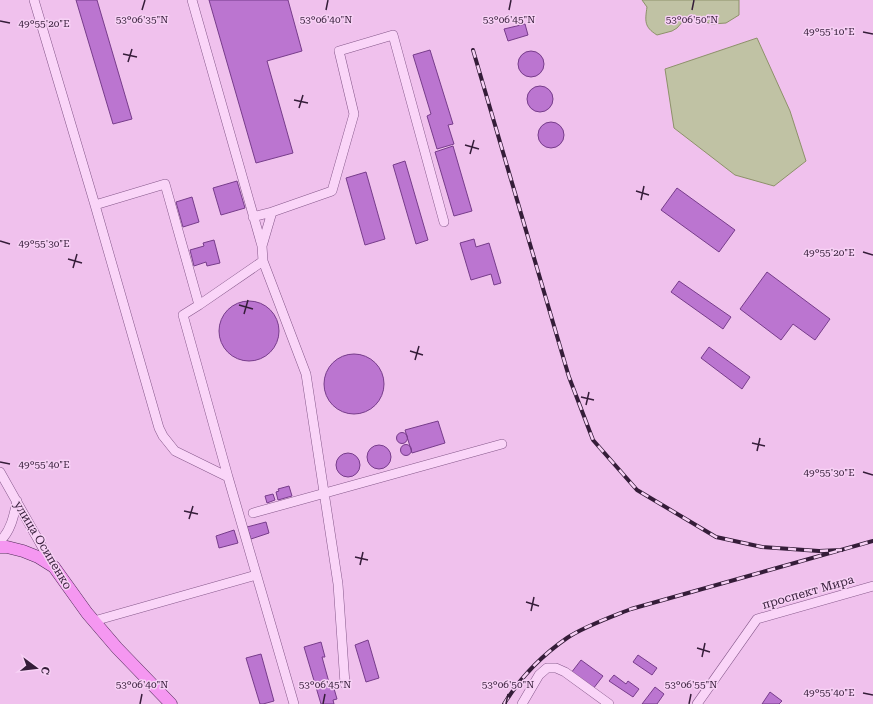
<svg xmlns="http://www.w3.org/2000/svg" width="873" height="704" font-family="'Roboto Serif',serif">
<rect width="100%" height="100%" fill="#f0c1ed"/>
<path fill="#c0c2a4" stroke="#8d916a" d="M642,0H739V15L726,23L712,24L692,18L684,20L677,28L672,31L657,35C644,27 645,21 647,7Z
M757,38L790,111L806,161L774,186L735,175L674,128L665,69Z"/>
<path fill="#bb75d0" stroke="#773c8b" d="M76,0H97L132,119L113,124Z
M209,0H288L302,51L267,61L293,153L256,163Z
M525,24L528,35L508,41L504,29Z
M430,50L453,124L448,125L454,144L437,149L427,116L431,114L413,55Z
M518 64a13 13 0 1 1 26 0a13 13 0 1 1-26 0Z
M527 99a13 13 0 1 1 26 0a13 13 0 1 1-26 0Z
M538 135a13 13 0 1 1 26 0a13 13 0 1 1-26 0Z
M453,146L472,211L454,216L435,152Z
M405,161L428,240L416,244L393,165Z
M366,172L385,239L365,245L346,178Z
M237,181L245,208L221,215L213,188Z
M677,188L735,230L719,252L661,210Z
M192,197L199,222L183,227L176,202Z
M474,239L476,247L489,243L501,283L494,285L491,274L471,280L460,243Z
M214,240L220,263L207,266L206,262L194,266L190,250L204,246L203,243Z
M767,272L830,319L815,340L793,324L781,340L740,309Z
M679,281L731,317L723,329L671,292Z
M219 331a30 30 0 1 1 60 0a30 30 0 1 1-60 0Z
M709,347L750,377L742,389L701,358Z
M324 384a30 30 0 1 1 60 0a30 30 0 1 1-60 0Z
M438,421L445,443L412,453L405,430Z
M396.5 438a5.5 5.5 0 1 1 11 0a5.5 5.5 0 1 1-11 0Z
M400.5 450a5.5 5.5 0 1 1 11 0a5.5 5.5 0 1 1-11 0Z
M367 457a12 12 0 1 1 24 0a12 12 0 1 1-24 0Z
M336 465a12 12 0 1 1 24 0a12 12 0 1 1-24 0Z
M289,486L292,496L278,500L276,492L279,491L278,489Z
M273,494L275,500L267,503L265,496Z
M266,522L269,533L251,539L247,527Z
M234,530L238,543L219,548L216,536Z
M368,640L379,678L366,682L355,645Z
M321,642L325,657H322L330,686L333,685L337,699L333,700L334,704H321L304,647Z
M261,654L274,701L263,704H260L246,658Z
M638,655L657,668L652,675L633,662Z
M581,660L603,676L593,689L571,673Z
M614,675L626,684L628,681L639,689L633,697L609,681Z
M655,687L664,694L657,704H642Z
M770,692L782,701L779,704H762Z"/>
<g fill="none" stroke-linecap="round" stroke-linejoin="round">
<g stroke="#85588a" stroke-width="10">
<path id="minor" d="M34,0L95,205L159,428L163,436L175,451L228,477L294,704
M192,0L262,246
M95,205L165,184L199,305
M253,217L272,212
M263,261L262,246L272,212L332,191L354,114L339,51L393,35L444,222
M0,472L53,566
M228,477L183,315L199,305L263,261L306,374L338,584L345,684
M253,513L502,444
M0,541C11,531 14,515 17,501
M94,621L256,575
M522,704L539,675L547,668H556L565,672L609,704
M697,704L757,619L873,586"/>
</g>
<g stroke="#502c58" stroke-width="13">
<path id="major" d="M0,547H7L23,551L38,557L54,567L87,613L117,648L171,704"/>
</g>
<use href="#minor" stroke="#fad5f8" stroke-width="9"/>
<use href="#major" stroke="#f597f1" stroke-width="12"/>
<g stroke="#351d39" stroke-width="4">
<path id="rail" d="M473,50L569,377L593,440L637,490L716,537L762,547L819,551L842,550
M504,704C520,678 541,656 567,638C583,627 611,617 631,609L873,541"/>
</g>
<use href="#rail" stroke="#f7d1f5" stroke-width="2.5" stroke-dasharray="8" stroke-linecap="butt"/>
</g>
<path fill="none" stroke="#351d39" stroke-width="1.5" d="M142,10L145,0M326,10L328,0M509,10L511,0M692,10L694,0M0,21L10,23M863,32L873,34M123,54L137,57M128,62L132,49M294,100L308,103M299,108L303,95M465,145L479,149M470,154L474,140M636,191L649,195M641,200L644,186M0,241L10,244M863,252L873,255M68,259L82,263M73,268L77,254M239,305L253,309M244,314L248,300M410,351L423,355M415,360L419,346M581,397L594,400M586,405L589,392M752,443L765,446M757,451L760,438M0,462L10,464M863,472L873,475M184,511L198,514M189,519L193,506M355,557L368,560M360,565L363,552M526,602L539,606M531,611L534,597M697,648L710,652M702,657L705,643M863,693L873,695M140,704L142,694M323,704L325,694M506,704L508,694M689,704L691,694"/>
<g text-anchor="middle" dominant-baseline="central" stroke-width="3" stroke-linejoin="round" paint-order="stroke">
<g font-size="12" fill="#351d39" stroke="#f7d1f5">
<text transform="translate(43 545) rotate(59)">улица Осипенко</text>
<text transform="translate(808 592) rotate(-16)">проспект Мира</text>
</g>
</g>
<g font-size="10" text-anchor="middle" fill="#351d39" stroke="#f7d1f5" stroke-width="3" stroke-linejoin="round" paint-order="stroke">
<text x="142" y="23">53°06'35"N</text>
<text x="326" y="23">53°06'40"N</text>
<text x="692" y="23">53°06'50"N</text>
<text x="509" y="23">53°06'45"N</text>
<text x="44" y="27">49°55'20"E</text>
<text x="829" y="35">49°55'10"E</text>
<text x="44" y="247">49°55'30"E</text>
<text x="829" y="256">49°55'20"E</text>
<text x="44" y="468">49°55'40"E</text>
<text x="829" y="476">49°55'30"E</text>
<text x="142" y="688">53°06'40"N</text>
<text x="325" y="688">53°06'45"N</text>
<text x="508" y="688">53°06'50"N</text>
<text x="691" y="688">53°06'55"N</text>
<text x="829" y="696">49°55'40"E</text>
</g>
<g transform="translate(36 668) rotate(105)" stroke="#f7d1f5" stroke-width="3" paint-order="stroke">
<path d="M0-3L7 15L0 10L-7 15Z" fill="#351d39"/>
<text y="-6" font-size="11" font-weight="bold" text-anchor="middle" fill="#351d39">С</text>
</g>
</svg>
